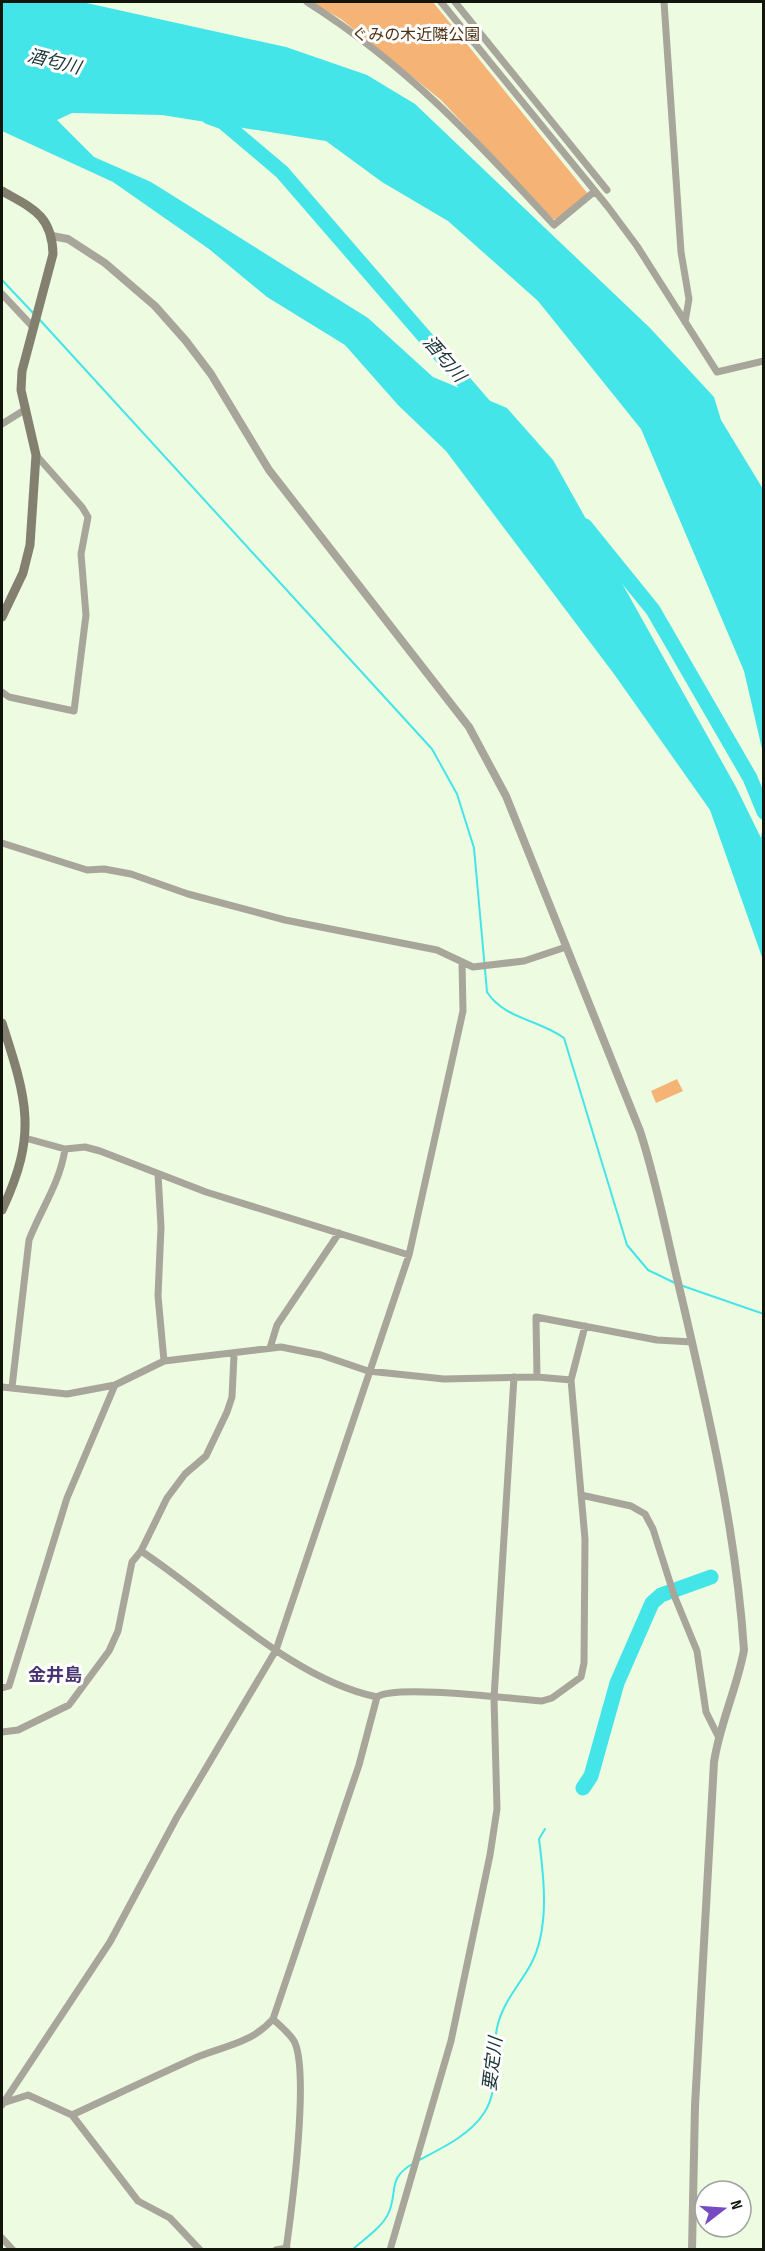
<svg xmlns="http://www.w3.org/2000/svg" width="765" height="2251" font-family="'Sofia Sans Condensed','Noto Sans JP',sans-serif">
<rect width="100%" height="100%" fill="#edfbe1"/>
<path fill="#f5b475" d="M311,2H433L588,194L559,219H553L441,100L341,19Z
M677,1079L683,1091L656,1103L651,1091Z"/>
<path fill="#43e5e8" d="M2,2H82L286,47L367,75L415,104L650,328L714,397L721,420L763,489V753L744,671L641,429L538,301L448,221L382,182L326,141L162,115L72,113L57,120L94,157L151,182L368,318L433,377L507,408L553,460L736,787L761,838L763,825V960L710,810L614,674L446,451L398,405L345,345L267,297L209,249L113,182L2,131Z"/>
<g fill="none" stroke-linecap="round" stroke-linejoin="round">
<path stroke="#43e5e8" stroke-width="2" d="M2,280L35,315
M39,319L432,749L457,794L474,848L487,992C504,1019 540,1020 564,1038L627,1245L648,1270L675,1283
M680,1285L764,1314
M419,2160C442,2148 470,2135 484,2113C501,2087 491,2056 497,2028C502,2003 519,1986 531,1964C550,1928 544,1878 539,1839L545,1829
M352,2250C364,2239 383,2227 389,2212C398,2190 387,2178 414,2163"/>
<path stroke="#43e5e8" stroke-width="15" d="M209,117L223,122L282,172L487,409
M585,526L653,610L750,778L764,812
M583,1788L591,1776L617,1683L652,1603L661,1595L711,1577"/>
<path stroke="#a8a69a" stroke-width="7" d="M307,2C407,65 475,139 554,225L595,191
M441,2L608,207L637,246L717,372L764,361
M455,2L607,190
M664,2L681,252L689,299L685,322
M2,294L32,326
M2,424L26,409
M2,692L9,697L74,711L86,615L81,554L88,517L82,507L36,455
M2,843L87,870L104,869L131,874L188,894L285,920L437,950L473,967L524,961L566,947
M25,1138L65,1149L85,1147L100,1151L206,1192L409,1255
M158,1174L161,1227L158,1296L164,1361
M270,1348L277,1325L339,1233
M537,1377L536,1317L657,1340L692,1342
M571,1380L585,1326
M2,1387L67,1394L115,1385L164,1361L281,1347L321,1355L368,1371L444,1379L537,1377L571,1380L585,1539L584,1663L581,1677L552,1698L542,1701C513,1699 395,1684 377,1697L359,1765L273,2019C251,2044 223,2046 195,2058C153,2077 113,2096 72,2115
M12,1387L29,1240C41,1209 60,1183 65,1149
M581,1495L631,1506L645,1514L653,1529L674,1595L697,1651L706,1712L718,1736
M141,1551C214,1599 291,1679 377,1697
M2,1688L9,1686L67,1498L115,1385
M2,1732L18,1730L69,1705L109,1651L118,1631L132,1562L141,1551L167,1498L185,1474L206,1456L227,1412L232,1397L234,1355
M273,2019C280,2026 291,2034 295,2043C309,2077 292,2207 286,2250
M3,2103L28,2095L72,2115L138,2201L170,2218L200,2250
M2,2105L110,1942L177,1817L276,1650L409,1255L463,1011L462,962
M2,2238L13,2250
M276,2250L287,2248
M390,2250L451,2041L490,1855L497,1809L494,1698L514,1377"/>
<path stroke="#a8a69a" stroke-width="8" d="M52,236L68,239L105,263L155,306L186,341L211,374L269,470L469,727L506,796L640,1131C658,1186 668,1243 682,1299C709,1415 736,1531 744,1650C737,1688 720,1723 714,1762L695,2106L692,2250"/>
<path stroke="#83806f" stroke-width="9" d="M2,191C32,208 52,215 53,254L22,371L21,390L36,455L30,545L23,573L2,617
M2,1023C27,1100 38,1134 2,1210"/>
</g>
<g text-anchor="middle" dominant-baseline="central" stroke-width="6" stroke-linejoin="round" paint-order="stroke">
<g font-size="16" fill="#4f3010" stroke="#fff">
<text x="416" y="35">ぐみの木近隣公園</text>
</g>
<g font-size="18" font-style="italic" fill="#1a3434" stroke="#fff">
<text transform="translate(54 62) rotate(14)">酒匂川</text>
<text transform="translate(444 359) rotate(49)">酒匂川</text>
<text transform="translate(493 2064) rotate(-83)">要定川</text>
</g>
<g font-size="18" font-weight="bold" fill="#483470" stroke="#fff">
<text x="55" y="1675">金井島</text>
</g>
</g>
<rect width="765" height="2251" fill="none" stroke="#11150c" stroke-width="6"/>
<g transform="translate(723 2209) rotate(73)"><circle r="28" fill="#ffffff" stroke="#a0a19e" stroke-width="1.5"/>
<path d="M0-4.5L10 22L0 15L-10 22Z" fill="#764ac2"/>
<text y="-9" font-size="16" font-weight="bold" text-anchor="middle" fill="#11150c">N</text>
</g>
</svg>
